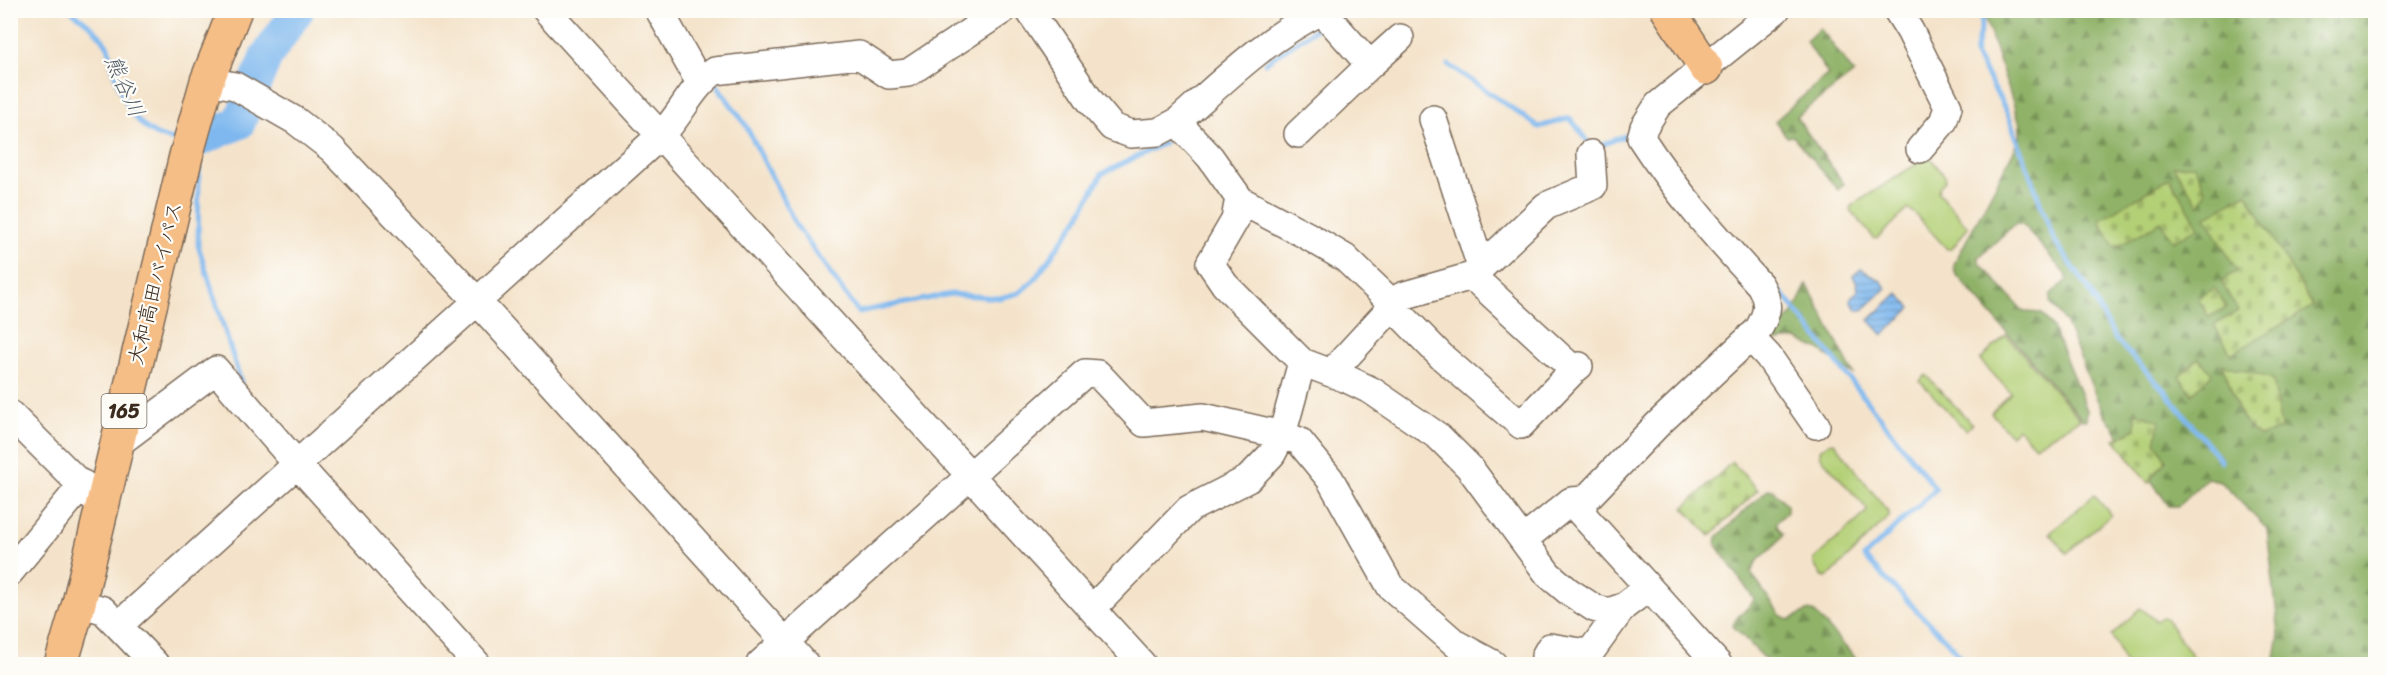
<svg xmlns="http://www.w3.org/2000/svg" width="2386" height="675" font-family="Sriracha,'Klee One',sans-serif">
<defs>
<pattern id="forest-firs" width="22" height="20" patternUnits="userSpaceOnUse" patternTransform="scale(1.5)"><rect width="22" height="20" fill="#8fb268"/><path d="M5 1l3.5 6h-7zM16 11l3.5 6h-7z" fill="#769155"/></pattern>
<pattern id="cemetery-stones" width="16" height="16" patternUnits="userSpaceOnUse" patternTransform="scale(1.5)"><rect width="16" height="16" fill="#b4d077"/><path d="M2 7V4a2 2 0 0 1 4 0v3zM10 15v-3a2 2 0 0 1 4 0v3z" fill="#9cb366"/></pattern>
<pattern id="water-rules" width="6" height="5" patternUnits="userSpaceOnUse" patternTransform="scale(1.5)"><rect width="6" height="5" fill="#7eb8ef"/><path d="M0 2.5h6" fill="none" stroke="#6896c1"/></pattern>
</defs>
<rect width="100%" height="100%" fill="#fdfcf7"/>
<filter id="ink" filterUnits="userSpaceOnUse"><feTurbulence type="fractalNoise" baseFrequency=".0167" numOctaves="2"/><feDisplacementMap in="SourceGraphic" scale="12" xChannelSelector="R" yChannelSelector="G"/><feConvolveMatrix kernelMatrix="1 2 1 2 8 2 1 2 1" color-interpolation-filters="sRGB"/></filter>
<filter id="wash" filterUnits="userSpaceOnUse"><feTurbulence type="fractalNoise" baseFrequency=".008" numOctaves="4" result="noise"/><feDisplacementMap in="SourceGraphic" scale="24" xChannelSelector="R" yChannelSelector="G"/><feGaussianBlur stdDeviation="1.35" result="paint"/><feColorMatrix in="noise" values="0 0 0 0 0 0 0 0 0 0 0 0 0 0 0 0 0 1.4 0 .05"/><feComposite in="paint" operator="in"/></filter>
<g filter="url(#wash)">
<rect width="100%" height="100%" fill="#f4e3ca"/>
<path fill="url(#forest-firs)" stroke="#656e43" stroke-width="1.5" d="M1983,11H2375V664H2274L2279,634L2267,529L2220,481L2207,478L2178,506H2169L2102,411L2065,321L2050,302L2051,294L2067,280L2065,274L2023,224L2016,223L1979,257V262L2024,312L2041,313L2053,328L2087,410L2086,420H2083L1955,273L1954,264L2020,139V124Z
M1820,28L1854,73L1796,117L1844,184L1838,190L1793,136L1787,137L1775,121L1828,74L1806,41Z
M1807,284L1854,375L1818,349L1797,339L1770,342L1766,337L1792,315Z
M1768,489L1773,490L1787,505V512L1777,522V526L1783,534C1776,550 1755,556 1751,573L1780,615L1789,620L1809,610L1815,613L1861,664H1770L1733,626C1736,613 1751,610 1754,599L1716,545L1717,537Z"/>
<path fill="url(#cemetery-stones)" stroke="#787d4a" stroke-width="1.5" d="M2194,165L2206,191L2199,205L2173,166Z
M2170,178L2199,227L2173,242L2161,222L2115,248L2099,220Z
M2246,193L2313,306L2231,354L2214,325L2238,311L2221,281L2237,271L2206,217Z
M2214,288L2227,307L2209,317L2198,299Z
M2199,358L2212,374L2192,394L2179,376Z
M2222,364L2273,379L2281,429L2259,437L2242,419Z
M2136,412L2160,421L2155,442L2166,460L2148,483L2115,439L2136,429Z
M1732,462L1758,490L1710,536L1684,508Z"/>
<path fill="#b4d077" stroke="#787d4a" stroke-width="1.5" d="M1929,156L1945,176L1946,180L1939,187L1938,192L1968,227L1952,249H1947L1913,212L1908,209L1877,239L1874,238L1850,210L1851,206Z
M2006,335L2080,419L2035,446L2018,428L2011,435L1991,413L2011,393L1980,360Z
M1926,375L1972,424L1965,430L1920,381Z
M1834,442L1888,512V518L1827,578L1821,575L1814,565V559L1865,514L1867,509L1820,456V450L1829,443Z
M2094,495L2111,515L2067,553L2050,533Z
M2140,608L2156,621L2162,617L2166,618L2197,664H2125L2116,643L2111,636Z"/>
<path fill="url(#water-rules)" stroke="#5c7186" stroke-width="1.5" d="M1861,269L1881,281L1886,288L1863,310H1858L1851,302V297L1858,291L1857,283L1853,276Z
M1898,293L1911,308L1883,335L1869,320Z"/>
<g fill="none" stroke-linecap="round" stroke-linejoin="round">
<path stroke="#7eb8ef" stroke-width="5" d="M70,10C85,20 97,30 107,45C111,52 110,60 113,68C123,102 140,140 180,140
M1980,10L1982,22L1975,54L2007,112L2054,240L2088,288L2116,340L2166,392L2221,461
M1265,63L1317,28
M1449,65L1539,127L1570,118L1593,148L1633,133
M714,81L745,124L796,225L858,312L951,294L999,298L1019,293L1034,280L1077,220L1102,174L1164,143
M199,170L198,245L241,382
M1772,284L1783,294L1936,489L1864,557L1947,641L1967,664"/>
<path stroke="#7eb8ef" stroke-width="33" d="M199,140L239,123L266,57L298,10"/>
</g>
</g>
<g filter="url(#ink)">
<g fill="none" stroke-linecap="round" stroke-linejoin="round">
<g stroke="#7c6b5a" stroke-width="30">
<path id="minor" d="M546,10L1142,664
M659,10L700,83
M1029,10L1091,102L1112,127L1131,134L1158,132L1177,122L1210,157L1239,198L1235,220L1210,263L1225,285L1302,362L1347,379L1372,391L1439,437L1469,467L1548,574L1568,591L1594,608L1608,612L1623,607L1648,588
M1897,10L1910,31L1948,107L1943,122L1920,149
M1370,65L1400,38
M207,81L235,86L296,121L332,149L477,301L805,664
M1433,119L1481,267
M1177,122C1222,82 1267,37 1322,11L1370,65L1298,134
M1238,199L1306,235L1345,258L1394,305
M1472,276L1574,370L1579,366
M1393,307L1442,357L1521,425L1574,370
M1750,337L1768,356L1816,425
M1331,373L1402,296L1472,276L1546,206L1593,186L1591,154
M10,414L102,506
M116,445L216,370L297,464L477,664
M1523,540L1571,501L1585,500
M10,572L83,484
M79,603L103,610L155,664
M1092,609L1189,509L1248,479L1272,454L1282,435L1302,362
M119,625L660,136C681,116 691,87 715,71L859,55L889,75L908,73L1003,10
M760,664L1085,373L1098,374L1144,423L1203,417L1282,435L1299,441L1330,479L1390,586L1456,644L1493,664
M1545,664V656L1550,647L1587,653L1592,650L1623,607
M1718,664L1581,513L1585,500L1659,423L1758,330C1768,313 1770,303 1760,285C1717,238 1676,192 1641,138L1644,127L1658,105L1776,10"/>
</g>
<g stroke="#7c6b5a" stroke-width="36">
<path id="major" d="M1668,10L1706,68"/>
</g>
<g stroke="#7c6b5a" stroke-width="36">
<path id="highway" d="M61,664L79,603L186,156L207,81L235,10"/>
</g>
<use href="#minor" stroke="#fff" stroke-width="27"/>
<use href="#major" stroke="#f6be87" stroke-width="33"/>
<use href="#highway" stroke="#f6be87" stroke-width="33"/>
</g>
</g>
<g text-anchor="middle" dominant-baseline="central" stroke-width="4.5" stroke-linejoin="round" paint-order="stroke">
<rect fill="#fdfcf7" stroke="#75695f" stroke-width="1.5" x="101.5" y="394" width="45" height="34" rx="4.5"/>
<g font-size="20" font-weight="bold" fill="#3b2a1e">
<text x="124" y="411">165</text>
</g>
<g font-size="21" fill="#3b2a1e" stroke="#fdfcf7">
<text transform="translate(155 283) rotate(-76)">大和高田バイパス</text>
</g>
<g font-size="22" font-style="italic" fill="#525c67" stroke="#fdfcf7">
<text transform="translate(125 86) rotate(66)">熊谷川</text>
</g>
</g>
<rect width="2386" height="675" fill="none" stroke="#fdfcf7" stroke-width="36"/>
</svg>
